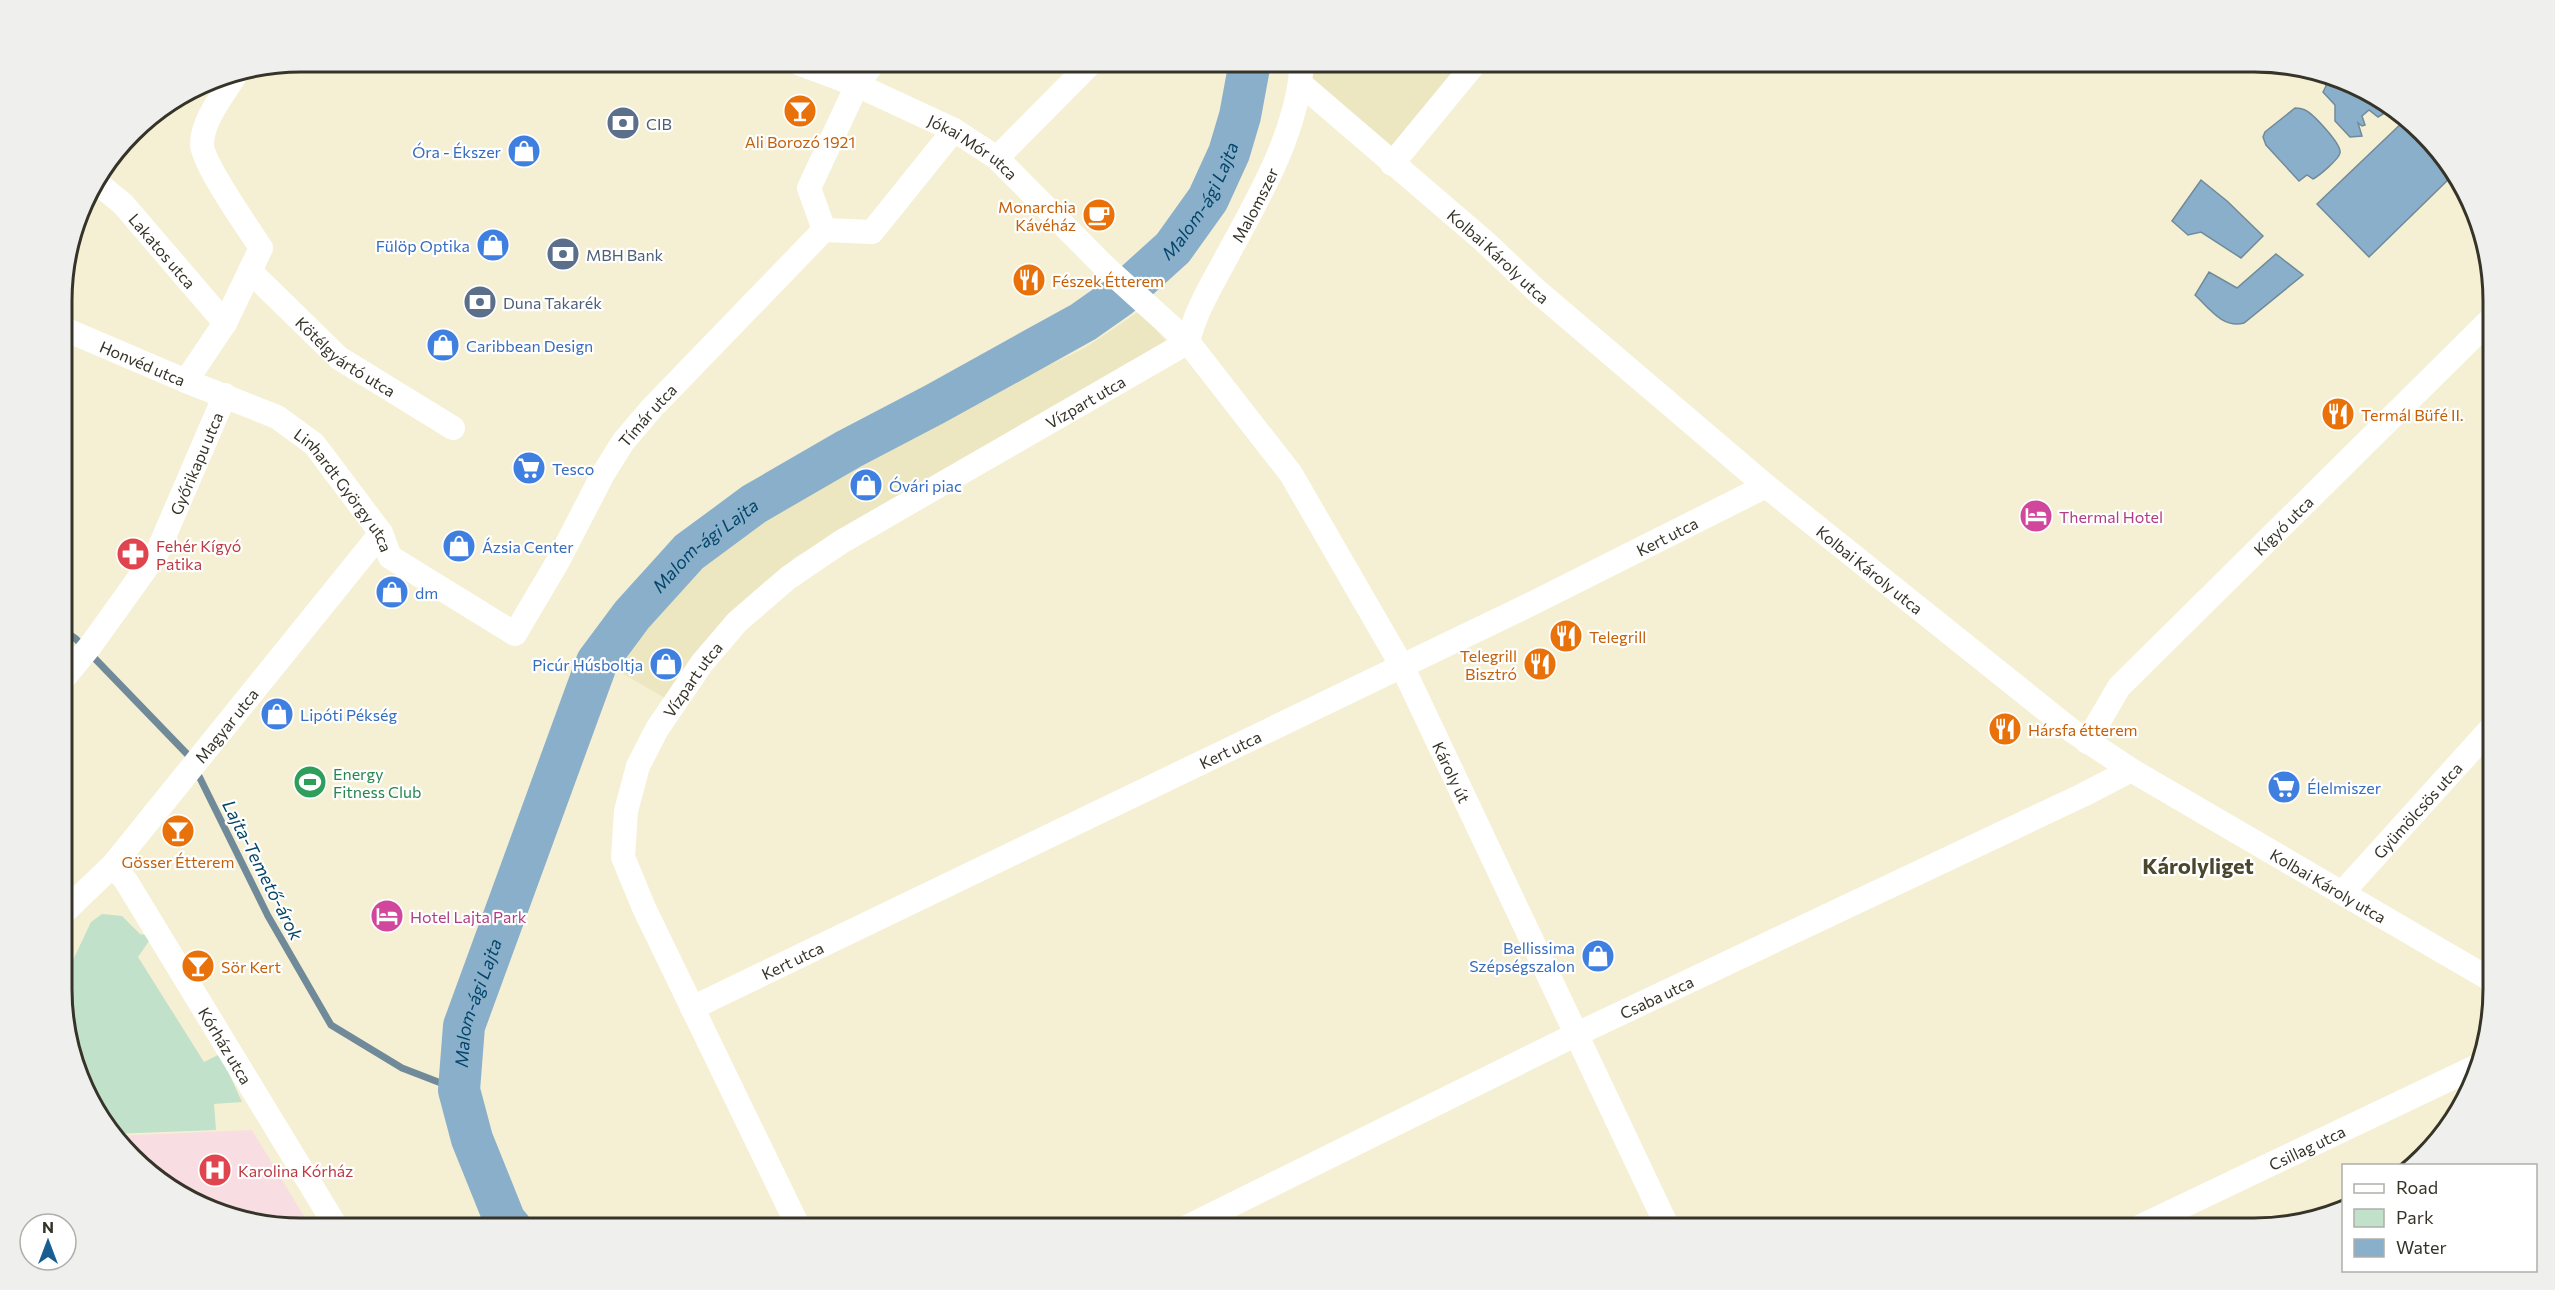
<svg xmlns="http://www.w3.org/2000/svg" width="2555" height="1290" font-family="Commissioner,sans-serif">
<rect width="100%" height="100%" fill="#f5f0d3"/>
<path fill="#ede7c1" d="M1302,62H1476L1392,164L1301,84Z
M1141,310L1167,343L795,557L727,623L665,698L611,667L663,607L738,529L887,442L1085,348Z"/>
<path fill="#f8dde3" d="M252,1130L311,1228H301L195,1204L113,1136Z"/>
<path fill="#c1e1ca" d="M102,914L122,916L140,934L145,935L149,941L138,957L204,1062L220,1054L242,1102L214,1104L216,1130L111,1134L80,1080L64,1020V979L91,922Z"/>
<path fill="#8aafca" stroke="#718a9a" stroke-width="1.5" d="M2324,78L2352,84V90L2357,86L2361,89L2357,92L2360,96L2367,91L2382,103L2383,114L2378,117L2369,110L2362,116L2365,125L2362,126L2358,123L2362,136L2350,137L2335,121V105L2323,92L2326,86Z
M2295,108C2299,108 2301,108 2305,110C2312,113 2342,144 2340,153C2339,159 2319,176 2313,179L2307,175L2299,181L2266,145L2263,137L2265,132Z
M2407,118L2453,168L2455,173L2369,257L2317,204Z
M2201,180L2227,201L2263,236L2241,258L2201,232L2188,235L2172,221Z
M2276,254L2303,275L2244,323C2223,329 2209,308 2195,295L2209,272L2237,288Z"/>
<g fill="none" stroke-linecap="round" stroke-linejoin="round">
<path stroke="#718a9a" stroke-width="7" d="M63,630L76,639L188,755L191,760
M196,770L268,916L331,1025L402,1068L459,1090"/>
<path stroke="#8aafca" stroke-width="42" id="s1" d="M511,1228L505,1221L472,1139L459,1090L464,1026L597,662L632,615L689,552L754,504L849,449L935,404L1083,322L1120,296L1173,248L1208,199L1229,153L1240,116L1250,62"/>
<g stroke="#fff" stroke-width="24">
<path id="s2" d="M795,62L857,85L954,130L997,158L1104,266L1188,342L1291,474L1402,666L1668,1228"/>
<path id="s3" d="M1301,84L1484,241L1537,291L1766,486L2071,730L2131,770L2493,981"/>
<path d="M997,158L1092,62"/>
<path d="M1392,164L1476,62"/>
<path id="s4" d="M96,182L123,204L225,323"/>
<path d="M824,230L809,188L857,85L874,62"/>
<path id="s5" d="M250,271L339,358L453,428"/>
<path id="s6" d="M62,328L186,381L277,417L314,444L381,533L390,557L515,634L557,563L603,474L623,442L651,409L824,230L872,232L954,130"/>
<path id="s7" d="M1188,342C1195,312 1211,286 1226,258C1259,197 1298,132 1302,62"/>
<path d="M186,381L225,323L261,248C249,229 202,163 202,144C202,120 224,94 236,74"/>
<path id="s8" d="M63,679L91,645L157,553L225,395"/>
<path id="s9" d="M2087,742L2119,687L2492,318"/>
<path id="s10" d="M113,865L126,881L337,1228"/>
<path id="s11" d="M2342,893L2493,726"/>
<path id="s12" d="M63,913L113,865L381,533"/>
<path id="s13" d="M692,1008L1531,604L1766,486"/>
<path id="s14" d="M799,1228L644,908L623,857L626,811L638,766L657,729L702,663L737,622L788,578L841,542L1188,342"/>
<path id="s15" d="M1185,1228L1577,1034L2083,795L2131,770"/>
<path id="s16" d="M2137,1228L2475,1067"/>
</g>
</g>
<defs>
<g id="bar-disc" transform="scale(1.725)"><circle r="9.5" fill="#e8710a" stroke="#fff"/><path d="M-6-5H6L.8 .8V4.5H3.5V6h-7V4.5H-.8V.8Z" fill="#fff"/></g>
<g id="bank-disc" transform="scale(1.725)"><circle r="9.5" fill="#5c6f8a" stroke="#fff"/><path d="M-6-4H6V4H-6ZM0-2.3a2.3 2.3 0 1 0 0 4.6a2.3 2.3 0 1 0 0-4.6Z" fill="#fff"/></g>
<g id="shop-disc" transform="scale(1.725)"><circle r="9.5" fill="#3f7fe0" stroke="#fff"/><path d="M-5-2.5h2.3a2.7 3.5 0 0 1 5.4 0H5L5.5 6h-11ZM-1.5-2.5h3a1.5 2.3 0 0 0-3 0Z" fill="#fff"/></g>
<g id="cafe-disc" transform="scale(1.725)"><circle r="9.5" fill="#e8710a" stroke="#fff"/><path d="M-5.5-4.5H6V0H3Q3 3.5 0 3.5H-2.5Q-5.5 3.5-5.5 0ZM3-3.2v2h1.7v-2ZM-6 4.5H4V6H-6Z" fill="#fff"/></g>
<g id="restaurant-disc" transform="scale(1.725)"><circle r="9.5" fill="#e8710a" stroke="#fff"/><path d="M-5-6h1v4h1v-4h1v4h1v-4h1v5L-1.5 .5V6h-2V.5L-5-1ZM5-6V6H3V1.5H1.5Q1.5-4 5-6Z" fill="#fff"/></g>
<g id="supermarket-disc" transform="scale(1.725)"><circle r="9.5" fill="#3f7fe0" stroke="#fff"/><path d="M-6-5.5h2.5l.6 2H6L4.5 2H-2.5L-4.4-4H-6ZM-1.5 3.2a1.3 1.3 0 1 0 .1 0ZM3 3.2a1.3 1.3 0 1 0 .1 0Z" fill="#fff"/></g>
<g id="hotel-disc" transform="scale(1.725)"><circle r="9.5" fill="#d1479c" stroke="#fff"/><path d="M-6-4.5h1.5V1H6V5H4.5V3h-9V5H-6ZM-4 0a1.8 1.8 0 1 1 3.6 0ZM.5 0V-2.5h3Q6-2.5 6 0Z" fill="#fff"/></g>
<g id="pharmacy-disc" transform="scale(1.725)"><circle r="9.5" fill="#e0444e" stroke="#fff"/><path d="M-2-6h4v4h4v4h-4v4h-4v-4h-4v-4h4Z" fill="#fff"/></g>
<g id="stadium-disc" transform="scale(1.725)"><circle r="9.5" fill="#2e9e5b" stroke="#fff"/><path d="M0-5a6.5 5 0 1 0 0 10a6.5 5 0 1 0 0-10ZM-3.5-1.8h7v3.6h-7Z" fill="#fff"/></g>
<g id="hospital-disc" transform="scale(1.725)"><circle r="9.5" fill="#e0444e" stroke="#fff"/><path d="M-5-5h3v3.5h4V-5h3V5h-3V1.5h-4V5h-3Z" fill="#fff"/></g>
</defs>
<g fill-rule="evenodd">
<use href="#bar-disc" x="800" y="111"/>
<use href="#bank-disc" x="623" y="123"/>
<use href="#shop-disc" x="524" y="151"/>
<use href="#cafe-disc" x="1099" y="215"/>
<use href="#shop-disc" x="493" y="245"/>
<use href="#bank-disc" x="563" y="254"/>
<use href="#restaurant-disc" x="1029" y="280"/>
<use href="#bank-disc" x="480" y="302"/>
<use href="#shop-disc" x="443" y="345"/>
<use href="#restaurant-disc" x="2338" y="414"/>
<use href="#supermarket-disc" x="529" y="468"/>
<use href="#shop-disc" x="866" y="485"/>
<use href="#hotel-disc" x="2036" y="516"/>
<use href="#shop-disc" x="459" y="546"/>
<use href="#pharmacy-disc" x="133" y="554"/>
<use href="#shop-disc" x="392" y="592"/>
<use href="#restaurant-disc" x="1566" y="636"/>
<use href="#shop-disc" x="666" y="664"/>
<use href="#restaurant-disc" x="1540" y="664"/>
<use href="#shop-disc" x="277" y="714"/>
<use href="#restaurant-disc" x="2005" y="729"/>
<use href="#stadium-disc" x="310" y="782"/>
<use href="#supermarket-disc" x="2284" y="787"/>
<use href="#bar-disc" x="178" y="831"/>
<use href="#hotel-disc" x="387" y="916"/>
<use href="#shop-disc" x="1598" y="956"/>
<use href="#bar-disc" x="198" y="966"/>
<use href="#hospital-disc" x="215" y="1170"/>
</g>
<g text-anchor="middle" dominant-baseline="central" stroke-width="4.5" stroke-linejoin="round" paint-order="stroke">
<g font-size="16" fill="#4e5e75" stroke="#fff" text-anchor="start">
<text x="646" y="123">CIB</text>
<text x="586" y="254">MBH Bank</text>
<text x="503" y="302">Duna Takarék</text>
</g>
<g font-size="16" fill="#c56008" stroke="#fff" text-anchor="start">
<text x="800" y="141" text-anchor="middle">Ali Borozó 1921</text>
<text x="1076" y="206" text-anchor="end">Monarchia<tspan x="1076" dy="18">Kávéház</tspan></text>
<text x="1052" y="280">Fészek Étterem</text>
<text x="2361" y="414">Termál Büfé II.</text>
<text x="1589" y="636">Telegrill</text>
<text x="1517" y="655" text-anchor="end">Telegrill<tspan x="1517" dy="18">Bisztró</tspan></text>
<text x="2028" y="729">Hársfa étterem</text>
<text x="178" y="861" text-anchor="middle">Gösser Étterem</text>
<text x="221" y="966">Sör Kert</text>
</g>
<g font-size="16" fill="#363429" stroke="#fff">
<text stroke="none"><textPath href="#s2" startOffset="198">Jókai Mór utca</textPath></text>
<text stroke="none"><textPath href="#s7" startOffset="153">Malomszer</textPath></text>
<text stroke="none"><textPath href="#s4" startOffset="96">Lakatos utca</textPath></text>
<text stroke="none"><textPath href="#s3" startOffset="262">Kolbai Károly utca</textPath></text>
<text stroke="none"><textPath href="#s5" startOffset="129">Kötélgyártó utca</textPath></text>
<text stroke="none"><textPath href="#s6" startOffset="88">Honvéd utca</textPath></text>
<text stroke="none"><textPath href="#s14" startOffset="1092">Vízpart utca</textPath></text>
<text stroke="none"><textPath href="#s6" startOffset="819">Tímár utca</textPath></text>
<text stroke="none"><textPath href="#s8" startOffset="255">Győrikapu utca</textPath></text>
<text stroke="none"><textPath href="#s6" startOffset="333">Linhardt György utca</textPath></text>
<text stroke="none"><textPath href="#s9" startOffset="294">Kígyó utca</textPath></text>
<text stroke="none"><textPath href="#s13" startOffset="1083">Kert utca</textPath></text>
<text stroke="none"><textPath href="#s3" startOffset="748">Kolbai Károly utca</textPath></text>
<text stroke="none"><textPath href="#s14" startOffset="606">Vízpart utca</textPath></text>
<text stroke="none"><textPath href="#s12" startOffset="249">Magyar utca</textPath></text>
<text stroke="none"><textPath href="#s13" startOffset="597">Kert utca</textPath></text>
<text stroke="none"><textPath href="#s2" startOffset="996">Károly út</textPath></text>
<text stroke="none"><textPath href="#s11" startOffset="112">Gyümölcsös utca</textPath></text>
<text stroke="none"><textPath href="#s3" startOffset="1306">Kolbai Károly utca</textPath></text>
<text stroke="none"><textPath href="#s13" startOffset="111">Kert utca</textPath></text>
<text stroke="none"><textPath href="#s15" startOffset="525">Csaba utca</textPath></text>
<text stroke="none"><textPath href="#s10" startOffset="213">Kórház utca</textPath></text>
<text stroke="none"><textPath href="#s16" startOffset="188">Csillag utca</textPath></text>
</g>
<g font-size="16" fill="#366cbe" stroke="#fff" text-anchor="start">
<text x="501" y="151" text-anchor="end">Óra - Ékszer</text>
<text x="470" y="245" text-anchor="end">Fülöp Optika</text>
<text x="466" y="345">Caribbean Design</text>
<text x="552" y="468">Tesco</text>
<text x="889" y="485">Óvári piac</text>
<text x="482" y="546">Ázsia Center</text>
<text x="415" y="592">dm</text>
<text x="643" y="664" text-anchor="end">Picúr Húsboltja</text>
<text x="300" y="714">Lipóti Pékség</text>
<text x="2307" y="787">Élelmiszer</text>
<text x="1575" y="947" text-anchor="end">Bellissima<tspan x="1575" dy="18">Szépségszalon</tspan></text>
</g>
<g font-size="16" fill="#b23c85" stroke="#fff" text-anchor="start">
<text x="2059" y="516">Thermal Hotel</text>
<text x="410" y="916">Hotel Lajta Park</text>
</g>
<g font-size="16" fill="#be3a42" stroke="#fff" text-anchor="start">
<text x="156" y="545">Fehér Kígyó<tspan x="156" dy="18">Patika</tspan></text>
<text x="238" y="1170">Karolina Kórház</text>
</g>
<g font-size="16" fill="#27864d" stroke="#fff" text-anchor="start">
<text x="333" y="773">Energy<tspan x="333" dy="18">Fitness Club</tspan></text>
</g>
<g font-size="18" font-style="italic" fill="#03466a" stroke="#fff">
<text stroke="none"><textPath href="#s1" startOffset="1372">Malom-ági Lajta</textPath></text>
<text stroke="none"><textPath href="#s1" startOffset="760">Malom-ági Lajta</textPath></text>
<text transform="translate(263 870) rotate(63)">Lajta-Temető-árok</text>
<text stroke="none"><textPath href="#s1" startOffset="238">Malom-ági Lajta</textPath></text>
</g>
<g font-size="22" font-weight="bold" fill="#4b462e" stroke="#fff">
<text x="2198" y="865">Károlyliget</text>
</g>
</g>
<path d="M0 0H2555V1290H0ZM301 72H2254A229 229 0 0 1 2483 301V989A229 229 0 0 1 2254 1218H301A229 229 0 0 1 72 989V301A229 229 0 0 1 301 72Z" fill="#efefee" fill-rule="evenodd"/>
<path fill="none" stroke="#363429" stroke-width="3" d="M301 72H2254A229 229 0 0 1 2483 301V989A229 229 0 0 1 2254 1218H301A229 229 0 0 1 72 989V301A229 229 0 0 1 301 72Z"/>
<rect x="2342" y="1164" width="195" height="108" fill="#ffffff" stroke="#afaea9" stroke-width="1.5"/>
<rect x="2354" y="1184" width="30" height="9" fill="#ffffff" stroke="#afaea9" stroke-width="1.5"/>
<text x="2396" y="1194" font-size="18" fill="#363429">Road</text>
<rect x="2354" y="1209" width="30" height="18" fill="#c1e1ca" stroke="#afaea9" stroke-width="1.5"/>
<text x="2396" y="1224" font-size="18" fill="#363429">Park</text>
<rect x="2354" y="1239" width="30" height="18" fill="#8aafca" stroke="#afaea9" stroke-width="1.5"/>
<text x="2396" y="1254" font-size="18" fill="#363429">Water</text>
<g transform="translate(48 1242)"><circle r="28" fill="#ffffff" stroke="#afaea9" stroke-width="1.5"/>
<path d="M0-4.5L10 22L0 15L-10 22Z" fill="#175e92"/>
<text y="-9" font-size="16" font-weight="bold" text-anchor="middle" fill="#363429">N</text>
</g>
</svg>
